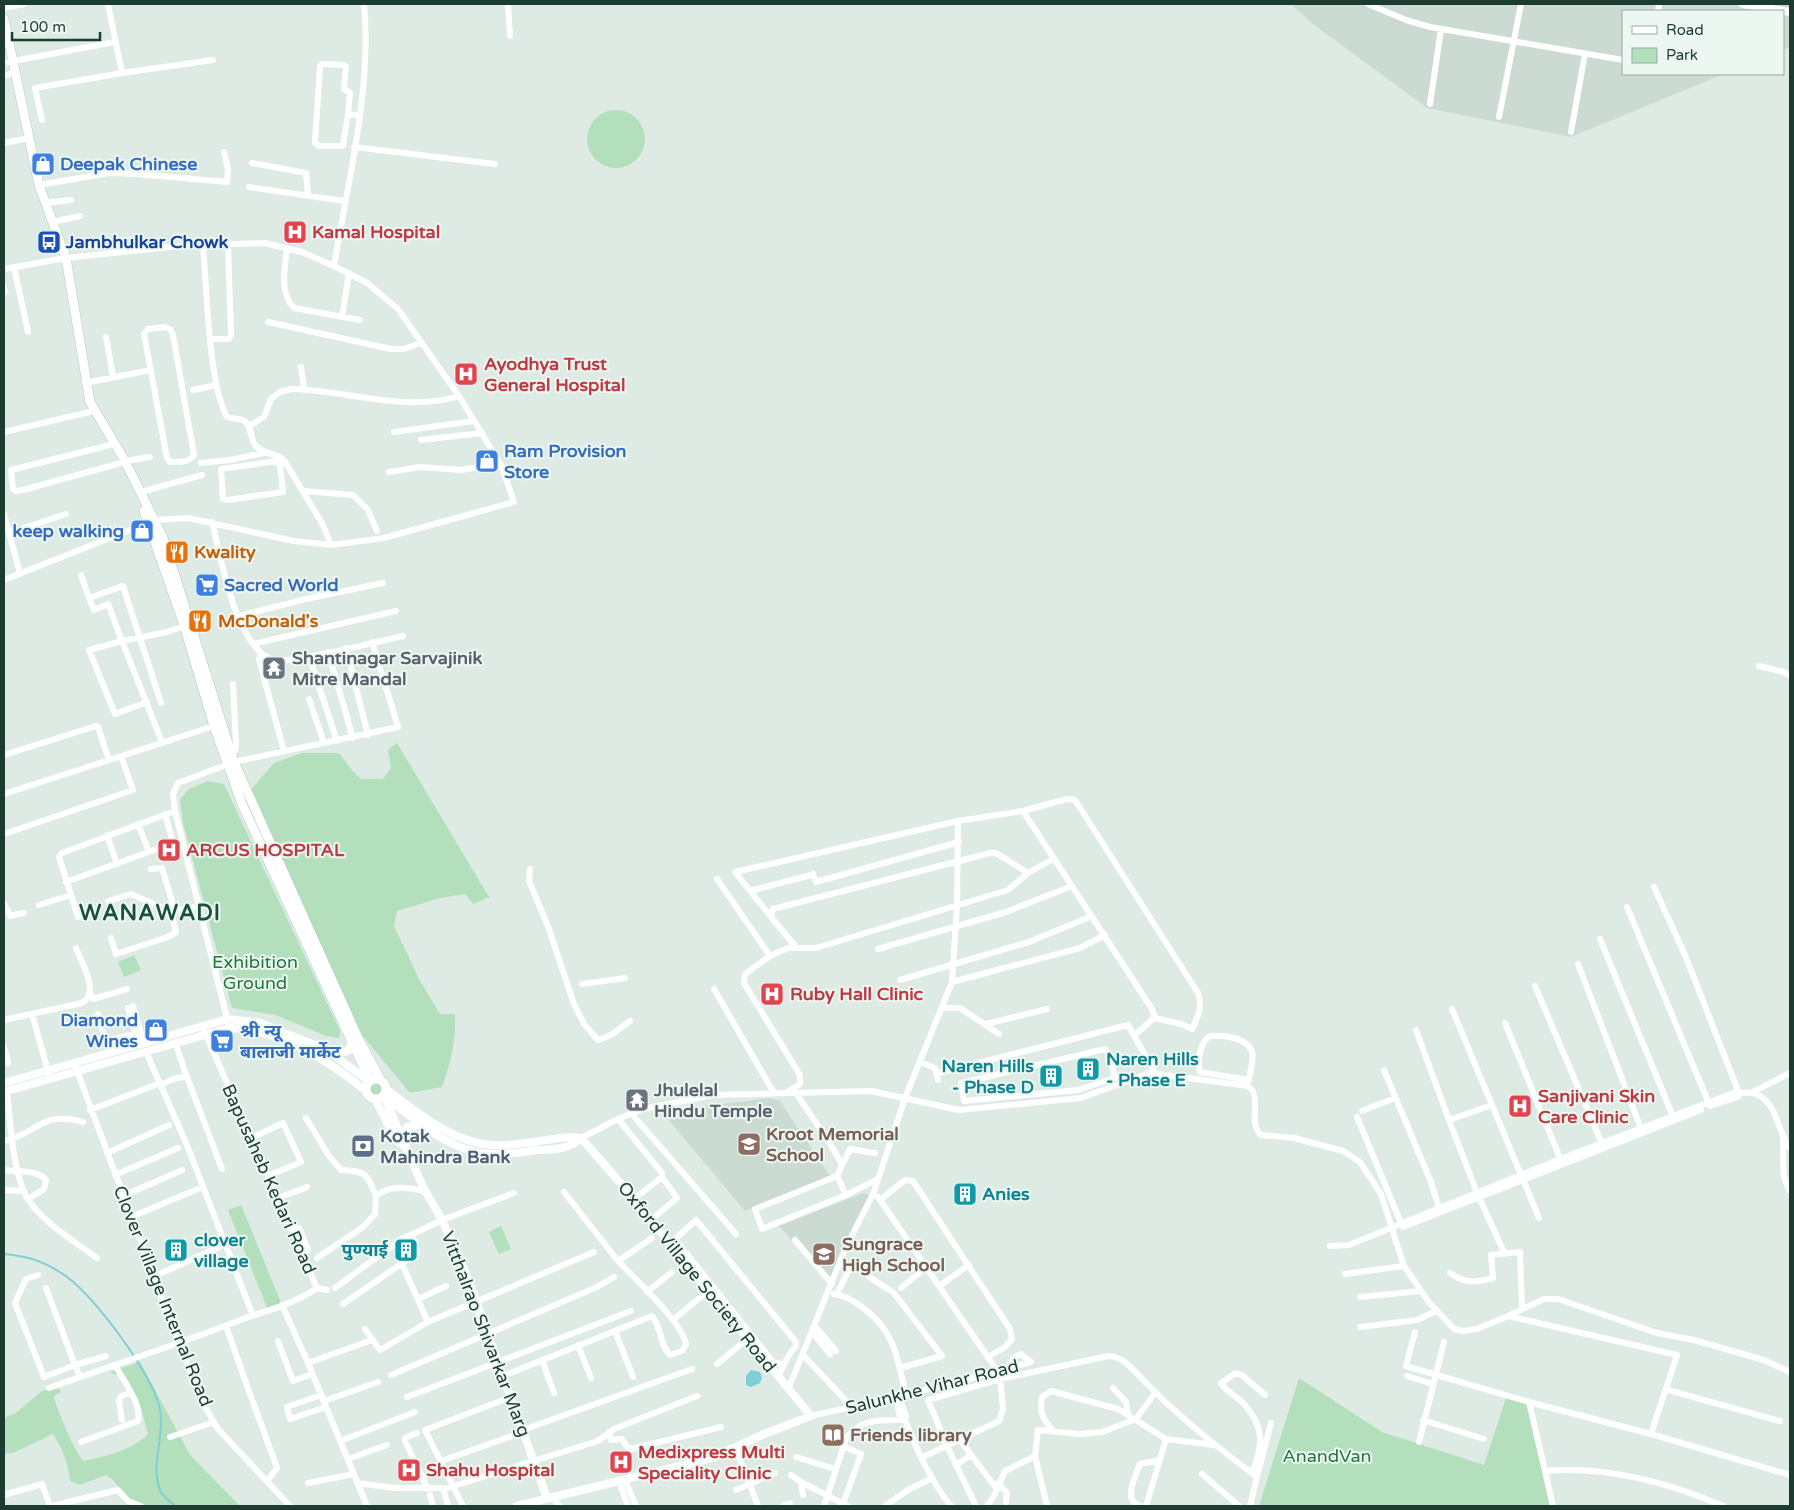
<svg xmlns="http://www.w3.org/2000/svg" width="1794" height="1510" font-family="'Varela Round','Noto Sans Devanagari',sans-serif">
<rect width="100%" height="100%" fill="#ddebe4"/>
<path fill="#cbdbd2" d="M1291,4H1790V47L1783,50V11H1623V74H1724L1571,137L1427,108L1313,24Z
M770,1098L780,1101L830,1176L745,1211L662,1112Z
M863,1193L869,1195V1198L830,1283L779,1226Z"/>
<path fill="#b3dfbc" d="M587 139a29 29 0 1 1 58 0a29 29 0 1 1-58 0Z
M397,743L489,897L473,904L465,894L440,898L397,911L394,926L420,981L440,1014H455C456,1040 451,1063 442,1087L410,1093L362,1035L249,792L274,763L302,753H339L351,769L361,779H383L391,768L388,750Z
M208,781L224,784L340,1031L339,1038L326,1036L276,1015L232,1008L183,823L180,799L189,789Z
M134,955L141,970L124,977L118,962Z
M366,1077L384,1085L387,1102L369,1094Z
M241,1205L282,1305L268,1310L228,1210Z
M501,1226L511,1249L499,1254L489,1232Z
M140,1362L190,1455L240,1506H134L112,1479L106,1475L80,1485L70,1481C68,1462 63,1450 53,1434L13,1453L4,1454V1418L17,1412L42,1391L58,1387L61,1392L54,1396C55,1406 76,1454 83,1461C104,1457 133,1450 148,1434C141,1408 138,1383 110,1372Z
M1299,1378L1382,1432L1484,1465L1507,1395L1529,1402L1550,1506H1259Z"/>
<path fill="#7ecfd6" d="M751,1370L760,1372L762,1378L760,1383L751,1387L746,1385V1376Z"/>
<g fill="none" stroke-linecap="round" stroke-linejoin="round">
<path stroke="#7ecfd6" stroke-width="2" d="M4,1254C28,1256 47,1262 67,1277C95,1297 154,1376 160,1410C165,1436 150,1465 160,1490C162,1496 171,1502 175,1506"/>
<g stroke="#afccbf" stroke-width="10">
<path id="secondary" d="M4,19L39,185L66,258L90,402L125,461L163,538L234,762L358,1038L380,1079
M144,511L184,625L214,726L242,804L370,1081
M366 1089a10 10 0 1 1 20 0a10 10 0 1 1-20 0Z"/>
</g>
<path stroke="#fff" stroke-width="6" d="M108,4L122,73L213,60
M508,4L510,36
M1368,4L1406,20L1430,27L1623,60
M4,8L24,4
M1658,11L1659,4
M8,62L115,42
M4,76L10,74
M1430,104L1441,29
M348,114L343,146H319L315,143L320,66L322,64L344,65L346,67L344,89L350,93L348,114L359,115
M1499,117L1521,4
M42,120L35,88L122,73
M1571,132L1585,54
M4,143L24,139
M354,147L495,164
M252,163L306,173L308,195
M39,185L109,173L137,174L227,182L228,169L224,152
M249,187L344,201
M45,203L71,200
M52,222L80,216
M203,246C207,288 208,382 227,417C233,419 238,418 243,420C252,424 250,439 255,445C263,455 275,452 284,460L323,525L331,545
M287,248C285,268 279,293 294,308L360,320
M334,266C348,181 372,89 364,4
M14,267L28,332
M4,269L66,258L179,246L265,243L302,252L334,266L367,283L398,309L459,396L501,465L514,502L384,538L331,545L294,541L188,518L155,520L4,580
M4,287L5,292
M342,317L349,273
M268,322L391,349H404L420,343
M164,327L170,329L173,335L194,455C189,463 178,462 170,462L167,458L144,334L148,329Z
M106,337L113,377
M211,339H229L231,335L228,245
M301,367L304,389
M85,383L151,370
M193,390L217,385
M249,426L264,417L271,399L280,392L291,389C346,390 404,413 459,396
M4,432L90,412
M394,432L474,421
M421,440L482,433
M110,445L11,470L13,489L16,491L23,490L121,463
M125,461L150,457
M276,462L280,464L283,492L227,500L223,499L221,469L284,460
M201,463L230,460L264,453
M389,472L420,467L460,470L500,464
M303,491L353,495L368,510L377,531
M141,492L202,475
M4,514L20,573
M212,522C221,556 236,657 279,661C287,661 297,658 305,657C338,652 371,643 403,636
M9,533L66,514
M81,575L89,598L123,586L161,703
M89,598L94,610L108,604L122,641L89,650L115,714L147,702
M239,616L306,599L383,583
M253,644L396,611
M346,648L368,735
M328,652L353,738
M261,653L259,660L284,751
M309,656L337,741
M1759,666L1784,672L1790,676
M309,699L324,743
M162,742L122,641L167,632L187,625
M231,753L235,751L236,744L233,684
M4,755L96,726L98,727L109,760
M4,794L217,725
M138,824L149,852
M4,834L133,790L121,756
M107,835L117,864
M151,869L162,868L175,911
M530,869L529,881L548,926L574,1004L584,1024L598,1040L611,1035L630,1021
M717,879L770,956
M66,882L173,843L165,814
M1654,887L1685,955L1739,1093
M750,891L811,875L813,874L816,882L959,842
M108,901L131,894L171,912L199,906
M4,903L10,916L24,913
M39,905L71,895
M1627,907L1710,1106
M78,917L59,857L62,853L175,811
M771,917L735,872L958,821
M111,938L116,954L168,937L176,932L171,912
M1600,939L1674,1119
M796,947L771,917L773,909L990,853H996L1028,873
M878,949L1006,912L1072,886
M1578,964L1642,1131
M900,980L1029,942L1092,916
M952,982L1080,948L1105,935
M582,984L625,978
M1535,986L1603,1146
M714,989L774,1093
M91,994L93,999L127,989
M133,1006L144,1043
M128,1008L139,1045
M942,1008H960L999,1034
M1452,1009L1539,1218
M32,1014L49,1075
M98,1014L105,1041L135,1034
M4,1020L82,1003C100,993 82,963 76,948
M228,1022L175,811L173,794L178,783L234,762L398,727L372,642
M1505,1023L1562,1163
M986,1024L1047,1009
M1416,1030L1449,1120L1492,1105
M1134,1036L1155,1017L1152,1009L1023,811L1067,799L1075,800L1198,993C1203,1008 1198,1016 1192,1029L1181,1024L1154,1018
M1210,1036C1223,1035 1247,1037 1252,1052C1254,1060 1250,1072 1249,1080L1200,1072C1197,1061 1200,1042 1210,1036Z
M4,1047L8,1063
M177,1048L187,1077
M1105,1049L1110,1055L1115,1078L1078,1090L964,1101L961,1083Z
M146,1052L187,1145L253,1316
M920,1062L935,1068L938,1080
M74,1063L176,1336L205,1407L218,1429L290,1506
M1384,1070L1431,1182L1440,1211
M938,1073L1128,1025L1156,1074
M160,1085L176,1078L187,1077L222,1169
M7,1091C10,1119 13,1179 29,1201C45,1224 74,1241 97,1258
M787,1092L800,1084V1075L747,988L744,983L745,974L770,956L788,948H816L1008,890L1028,873L1053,859
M796,1093L834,1150L842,1165L837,1176L755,1209L762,1229L846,1195L878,1179
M1751,1093L1790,1073
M1710,1106L1738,1097L1739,1093
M90,1110L155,1085
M1362,1111L1395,1098
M631,1113L736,1234
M1357,1117L1401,1223
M306,1118L329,1156L341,1170C365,1171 367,1173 376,1196
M618,1119L662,1173
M1449,1120L1477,1193L1503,1250
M251,1138L283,1123L301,1162L268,1176
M581,1138L620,1118L644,1109L713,1095L871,1091L959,1110L1081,1098L1150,1073L1248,1086C1263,1097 1247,1123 1261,1135L1294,1138L1343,1151L1360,1162L1381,1194L1404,1266L1428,1301L1454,1329L1463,1331L1477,1329L1508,1316L1677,1355L1651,1434
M1783,1138C1785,1158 1779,1173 1790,1191
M4,1141C38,1134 40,1110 83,1122
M107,1153L169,1125
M841,1167L850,1149L875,1153
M4,1170C18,1172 37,1169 46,1180L44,1189L28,1199
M115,1175L178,1148
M837,1176L846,1195
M4,1190L24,1191
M564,1192L618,1261
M123,1196L182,1170
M878,1197L998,1372
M278,1198L307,1187
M634,1199L662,1177L677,1198L651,1220
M880,1200L905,1180L913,1181L1010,1329L1012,1339L1005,1347L988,1357
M131,1217L198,1189
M1403,1227L1701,1110
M292,1230L299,1228L308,1250
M795,1240L832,1284
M1330,1246L1349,1245L1560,1159L1736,1092C1742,1093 1750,1092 1756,1094C1778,1103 1777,1132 1790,1148
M317,1258L363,1227L375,1214L376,1196C389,1184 409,1188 425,1191
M402,1264L428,1322
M1450,1273C1466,1284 1475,1283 1493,1278L1491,1255L1520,1252L1522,1309
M1345,1274L1404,1266
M38,1275L26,1279L15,1303L44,1377L75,1365L80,1377
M153,1277L219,1247
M939,1286L969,1265
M46,1288L75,1365L106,1356
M317,1288L327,1290
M335,1288L400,1240L442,1220L514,1193
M901,1288L926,1267
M647,1292L672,1272
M834,1294C844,1295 855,1302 862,1307C896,1332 897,1358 906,1395
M837,1294L851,1265L894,1293L942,1356L900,1368
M1360,1297L1421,1291
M418,1299L446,1286
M343,1304L417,1253L415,1242L411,1235
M282,1305L308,1363L367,1506
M1508,1316L1544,1299H1558L1657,1333L1694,1340L1764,1360L1790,1372
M673,1320L708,1291
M226,1326L251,1397
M815,1326L836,1351
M1360,1327L1417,1320L1436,1311
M365,1329L380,1350L428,1322L594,1252
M615,1331L633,1377
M812,1332L830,1354
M1415,1332L1406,1366L1529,1402L1553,1506
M278,1341L293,1381L312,1374
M578,1345L591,1378
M803,1355L852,1407
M542,1360L554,1393
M308,1363L372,1340
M717,1364L747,1339
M391,1375L597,1287L614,1277
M503,1376L652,1316C662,1327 659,1344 670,1355L682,1351L686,1344C682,1322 635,1279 618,1261L652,1238
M1407,1376L1433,1384
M778,1377C784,1365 787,1355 796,1346V1342L696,1220L675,1239L773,1362L784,1365
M49,1388C114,1365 179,1344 243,1319C268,1310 296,1303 317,1288L202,1026
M1113,1388L1126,1402L1128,1414
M788,1390L845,1249L874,1192L905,1098L952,982L957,905L958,821L1023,811
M1668,1390L1780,1421
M321,1395L287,1407L290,1419L326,1407
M407,1397L631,1311
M899,1397L906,1416L905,1420C917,1450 930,1480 951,1506
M895,1398L900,1416L905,1420
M324,1401L378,1382
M253,1402L277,1468L268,1480
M1529,1402L1651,1434L1790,1475
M811,1416C885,1400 958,1383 1031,1362L1021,1354L1014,1357L1007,1369
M122,1420L119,1401L121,1396L130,1393
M1423,1420L1484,1439
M523,1430L692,1369
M1053,1431C1043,1419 1039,1413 1042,1397L1051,1391L1118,1409L1166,1439
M609,1432L611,1440L622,1439L627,1447L631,1449L721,1427
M417,1433L405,1438V1441L428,1489
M170,1437L214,1422
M960,1440L996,1488
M340,1441L415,1412
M81,1442L138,1421C142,1404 123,1380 115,1365
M1419,1442L1444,1342
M736,1449L758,1506
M1035,1456L1047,1506
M796,1457L835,1469
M921,1458L999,1421L1003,1409L1000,1379
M348,1459L387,1445
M441,1461L523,1432
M956,1465L971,1455
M1545,1471C1606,1466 1667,1482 1723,1506
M1252,1473C1263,1446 1265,1427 1244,1404C1237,1396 1226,1392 1221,1383L1236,1373L1242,1375L1265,1395
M1202,1474L1239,1506
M791,1475L801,1482L803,1495
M1257,1477L1271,1423
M625,1480L636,1506
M619,1482L628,1506
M801,1482L848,1506
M308,1483L354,1474
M357,1483L395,1488H447L598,1441L614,1429L697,1396
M998,1483L1007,1493L1006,1502
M443,1488L448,1506
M736,1490L775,1473
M4,1495L42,1484L50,1506
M430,1495L433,1506
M553,1497L559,1506
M843,1504L861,1454L843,1446
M52,1506L118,1490L128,1501L141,1506
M463,1506L425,1430L511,1397
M783,1506L790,1503
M824,1506L846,1439C860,1418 881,1420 905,1420
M885,1506L908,1490L932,1478
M976,1506L947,1446L928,1400L1000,1379L1108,1356C1124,1356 1134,1371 1145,1382C1179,1417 1218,1448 1257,1477L1250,1506
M987,1506L994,1496L1005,1471L1035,1456L1038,1430L1080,1434L1102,1432L1136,1419L1155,1393
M1140,1506C1122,1501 1136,1475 1140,1464L1160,1460
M1146,1506L1166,1439L1214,1445"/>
<path stroke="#fff" stroke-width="8" d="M1743,4L1790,12
M332,1054L369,1081
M4,1083L228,1019L260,1023L337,1054L348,1051L352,1043
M387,1090C417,1112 452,1142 490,1145C517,1147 544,1139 570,1137L581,1138
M4,1092L229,1028C279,1029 328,1060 366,1091
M384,1096L423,1187L442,1220L465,1271L547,1498
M385,1097C416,1120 451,1153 492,1154C507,1155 522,1152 538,1150C553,1149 569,1150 581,1138
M375,1099L396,1140L404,1146
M403,1136L407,1127L423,1125
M517,1506L712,1458L764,1434L811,1416L616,1178L581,1138"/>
<use href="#secondary" stroke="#fff" stroke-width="9"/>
</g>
<defs>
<g id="shop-square" transform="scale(1.25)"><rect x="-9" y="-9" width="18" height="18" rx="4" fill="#3f7fe0" stroke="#edf7f2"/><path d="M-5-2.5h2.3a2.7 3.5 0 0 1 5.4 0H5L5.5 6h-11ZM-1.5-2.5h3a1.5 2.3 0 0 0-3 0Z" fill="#fff"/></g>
<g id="hospital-square" transform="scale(1.25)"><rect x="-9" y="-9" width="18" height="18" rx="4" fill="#e0444e" stroke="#edf7f2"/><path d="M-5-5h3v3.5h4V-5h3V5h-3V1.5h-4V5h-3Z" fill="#fff"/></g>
<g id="bus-square" transform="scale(1.25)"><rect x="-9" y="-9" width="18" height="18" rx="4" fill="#1a4fb4" stroke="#edf7f2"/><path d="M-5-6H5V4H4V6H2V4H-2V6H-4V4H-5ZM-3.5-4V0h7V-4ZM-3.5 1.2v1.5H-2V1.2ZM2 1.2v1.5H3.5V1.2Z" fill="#fff"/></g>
<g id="restaurant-square" transform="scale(1.25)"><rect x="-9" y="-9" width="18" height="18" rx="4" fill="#e8710a" stroke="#edf7f2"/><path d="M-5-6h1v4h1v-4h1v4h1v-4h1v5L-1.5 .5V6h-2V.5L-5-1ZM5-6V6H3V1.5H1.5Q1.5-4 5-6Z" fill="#fff"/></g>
<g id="supermarket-square" transform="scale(1.25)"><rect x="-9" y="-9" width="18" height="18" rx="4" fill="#3f7fe0" stroke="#edf7f2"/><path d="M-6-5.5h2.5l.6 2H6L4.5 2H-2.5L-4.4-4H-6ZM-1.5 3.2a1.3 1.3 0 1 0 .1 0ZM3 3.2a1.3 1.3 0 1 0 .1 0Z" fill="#fff"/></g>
<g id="temple-square" transform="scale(1.25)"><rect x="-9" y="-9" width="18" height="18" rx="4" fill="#6b7280" stroke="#edf7f2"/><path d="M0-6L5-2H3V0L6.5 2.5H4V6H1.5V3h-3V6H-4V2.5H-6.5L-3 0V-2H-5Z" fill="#fff"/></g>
<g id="building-square" transform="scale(1.25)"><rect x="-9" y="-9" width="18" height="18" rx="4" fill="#0f9aa8" stroke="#edf7f2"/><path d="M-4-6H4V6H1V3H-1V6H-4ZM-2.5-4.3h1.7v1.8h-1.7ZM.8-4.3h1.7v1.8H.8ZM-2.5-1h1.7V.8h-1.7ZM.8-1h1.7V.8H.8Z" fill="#fff"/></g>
<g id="school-square" transform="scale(1.25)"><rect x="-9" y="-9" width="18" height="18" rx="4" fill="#8d6e63" stroke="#edf7f2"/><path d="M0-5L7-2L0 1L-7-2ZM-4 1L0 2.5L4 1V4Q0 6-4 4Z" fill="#fff"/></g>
<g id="bank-square" transform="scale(1.25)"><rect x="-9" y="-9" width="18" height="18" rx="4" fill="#5c6f8a" stroke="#edf7f2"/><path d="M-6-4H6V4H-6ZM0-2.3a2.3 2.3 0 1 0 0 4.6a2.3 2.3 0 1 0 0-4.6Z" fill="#fff"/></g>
<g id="library-square" transform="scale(1.25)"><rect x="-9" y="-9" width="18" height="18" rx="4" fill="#8d6e63" stroke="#edf7f2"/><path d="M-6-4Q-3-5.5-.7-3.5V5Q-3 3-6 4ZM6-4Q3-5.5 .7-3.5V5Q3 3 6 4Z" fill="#fff"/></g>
</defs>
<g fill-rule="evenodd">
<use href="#shop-square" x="43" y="164"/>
<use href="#hospital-square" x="295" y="232"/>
<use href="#bus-square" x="49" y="242"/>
<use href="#hospital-square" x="466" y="374"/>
<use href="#shop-square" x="487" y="461"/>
<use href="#shop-square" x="142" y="531"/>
<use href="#restaurant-square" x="177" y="552"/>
<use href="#supermarket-square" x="207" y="585"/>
<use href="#restaurant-square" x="200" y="621"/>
<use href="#temple-square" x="274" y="668"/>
<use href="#hospital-square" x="169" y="850"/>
<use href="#hospital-square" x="772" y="994"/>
<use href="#shop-square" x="156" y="1030"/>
<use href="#supermarket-square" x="222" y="1041"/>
<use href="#building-square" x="1088" y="1069"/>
<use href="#building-square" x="1051" y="1076"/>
<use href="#temple-square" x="637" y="1100"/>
<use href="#hospital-square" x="1520" y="1106"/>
<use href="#school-square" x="749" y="1144"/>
<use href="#bank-square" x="363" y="1146"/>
<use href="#building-square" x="965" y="1194"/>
<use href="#building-square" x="176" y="1250"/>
<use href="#building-square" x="406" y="1250"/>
<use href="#school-square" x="824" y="1254"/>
<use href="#library-square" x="833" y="1435"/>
<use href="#hospital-square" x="621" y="1462"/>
<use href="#hospital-square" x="409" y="1470"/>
</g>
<g text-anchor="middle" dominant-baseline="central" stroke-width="4" stroke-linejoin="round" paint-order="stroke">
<g font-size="18" font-weight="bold" fill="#366cbe" stroke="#edf7f2" text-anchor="start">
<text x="60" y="164">Deepak Chinese</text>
<text x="504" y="451">Ram Provision<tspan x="504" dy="21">Store</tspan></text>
<text x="124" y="531" text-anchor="end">keep walking</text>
<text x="224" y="585">Sacred World</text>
<text x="138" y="1020" text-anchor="end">Diamond<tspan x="138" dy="21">Wines</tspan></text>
<text x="240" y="1031">श्री न्यू<tspan x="240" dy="21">बालाजी मार्केट</tspan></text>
</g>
<g font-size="18" font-weight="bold" fill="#be3a42" stroke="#edf7f2" text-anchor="start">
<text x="312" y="232">Kamal Hospital</text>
<text x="484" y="364">Ayodhya Trust<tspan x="484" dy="21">General Hospital</tspan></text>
<text x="186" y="850">ARCUS HOSPITAL</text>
<text x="790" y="994">Ruby Hall Clinic</text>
<text x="1538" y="1096">Sanjivani Skin<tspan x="1538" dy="21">Care Clinic</tspan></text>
<text x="638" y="1452">Medixpress Multi<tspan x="638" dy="21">Speciality Clinic</tspan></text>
<text x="426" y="1470">Shahu Hospital</text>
</g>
<g font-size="18" font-weight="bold" fill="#164399" stroke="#edf7f2" text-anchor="start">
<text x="66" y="242">Jambhulkar Chowk</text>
</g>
<g font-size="18" font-weight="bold" fill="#c56008" stroke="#edf7f2" text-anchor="start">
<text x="194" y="552">Kwality</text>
<text x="218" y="621">McDonald's</text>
</g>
<g font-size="18" font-weight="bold" fill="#5b616d" stroke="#edf7f2" text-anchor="start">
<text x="292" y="658">Shantinagar Sarvajinik<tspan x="292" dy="21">Mitre Mandal</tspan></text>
<text x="654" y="1090">Jhulelal<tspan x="654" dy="21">Hindu Temple</tspan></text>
</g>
<g font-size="18" fill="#24763d" stroke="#edf7f2">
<text x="255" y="962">Exhibition<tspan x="255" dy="21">Ground</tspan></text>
<text x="1327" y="1456">AnandVan</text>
</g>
<g font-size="18" font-weight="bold" fill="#0d838f" stroke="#edf7f2" text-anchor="start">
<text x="1106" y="1059">Naren Hills<tspan x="1106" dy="21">- Phase E</tspan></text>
<text x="1034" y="1066" text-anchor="end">Naren Hills<tspan x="1034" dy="21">- Phase D</tspan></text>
<text x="982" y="1194">Anies</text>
<text x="194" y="1240">clover<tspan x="194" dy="21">village</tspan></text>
<text x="388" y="1250" text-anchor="end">पुण्याई</text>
</g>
<g font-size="18" font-weight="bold" fill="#785e54" stroke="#edf7f2" text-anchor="start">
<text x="766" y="1134">Kroot Memorial<tspan x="766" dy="21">School</tspan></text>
<text x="842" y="1244">Sungrace<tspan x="842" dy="21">High School</tspan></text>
<text x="850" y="1435">Friends library</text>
</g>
<g font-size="18" font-weight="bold" fill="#4e5e75" stroke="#edf7f2" text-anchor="start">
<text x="380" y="1136">Kotak<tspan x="380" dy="21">Mahindra Bank</tspan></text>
</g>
<g font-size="18" fill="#1d3c31" stroke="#edf7f2">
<text transform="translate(269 1179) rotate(66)">Bapusaheb Kedari Road</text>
<text transform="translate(697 1277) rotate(51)">Oxford Village Society Road</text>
<text transform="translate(163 1296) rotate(68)">Clover Village Internal Road</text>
<text transform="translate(486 1334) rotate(69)">Vitthalrao Shivarkar Marg</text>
<text transform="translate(932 1387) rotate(-14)">Salunkhe Vihar Road</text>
</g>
<g font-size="22" font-weight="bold" letter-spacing="1" fill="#184f3d" stroke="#edf7f2">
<text x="150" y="913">WANAWADI</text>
</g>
</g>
<rect width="1794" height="1510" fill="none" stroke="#1d3c31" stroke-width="10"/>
<rect x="1622" y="10" width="162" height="65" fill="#edf7f2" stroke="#9aaca5"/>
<rect x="1632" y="26" width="25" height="8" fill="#ffffff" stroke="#9aaca5"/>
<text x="1666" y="35" font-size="15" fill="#1d3c31">Road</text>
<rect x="1632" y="48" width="25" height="15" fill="#b3dfbc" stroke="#9aaca5"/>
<text x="1666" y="60" font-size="15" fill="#1d3c31">Park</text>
<path d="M12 32v8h88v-8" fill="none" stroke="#1d3c31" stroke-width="2.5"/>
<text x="20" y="32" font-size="15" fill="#1d3c31" stroke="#edf7f2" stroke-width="4" paint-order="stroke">100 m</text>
</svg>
